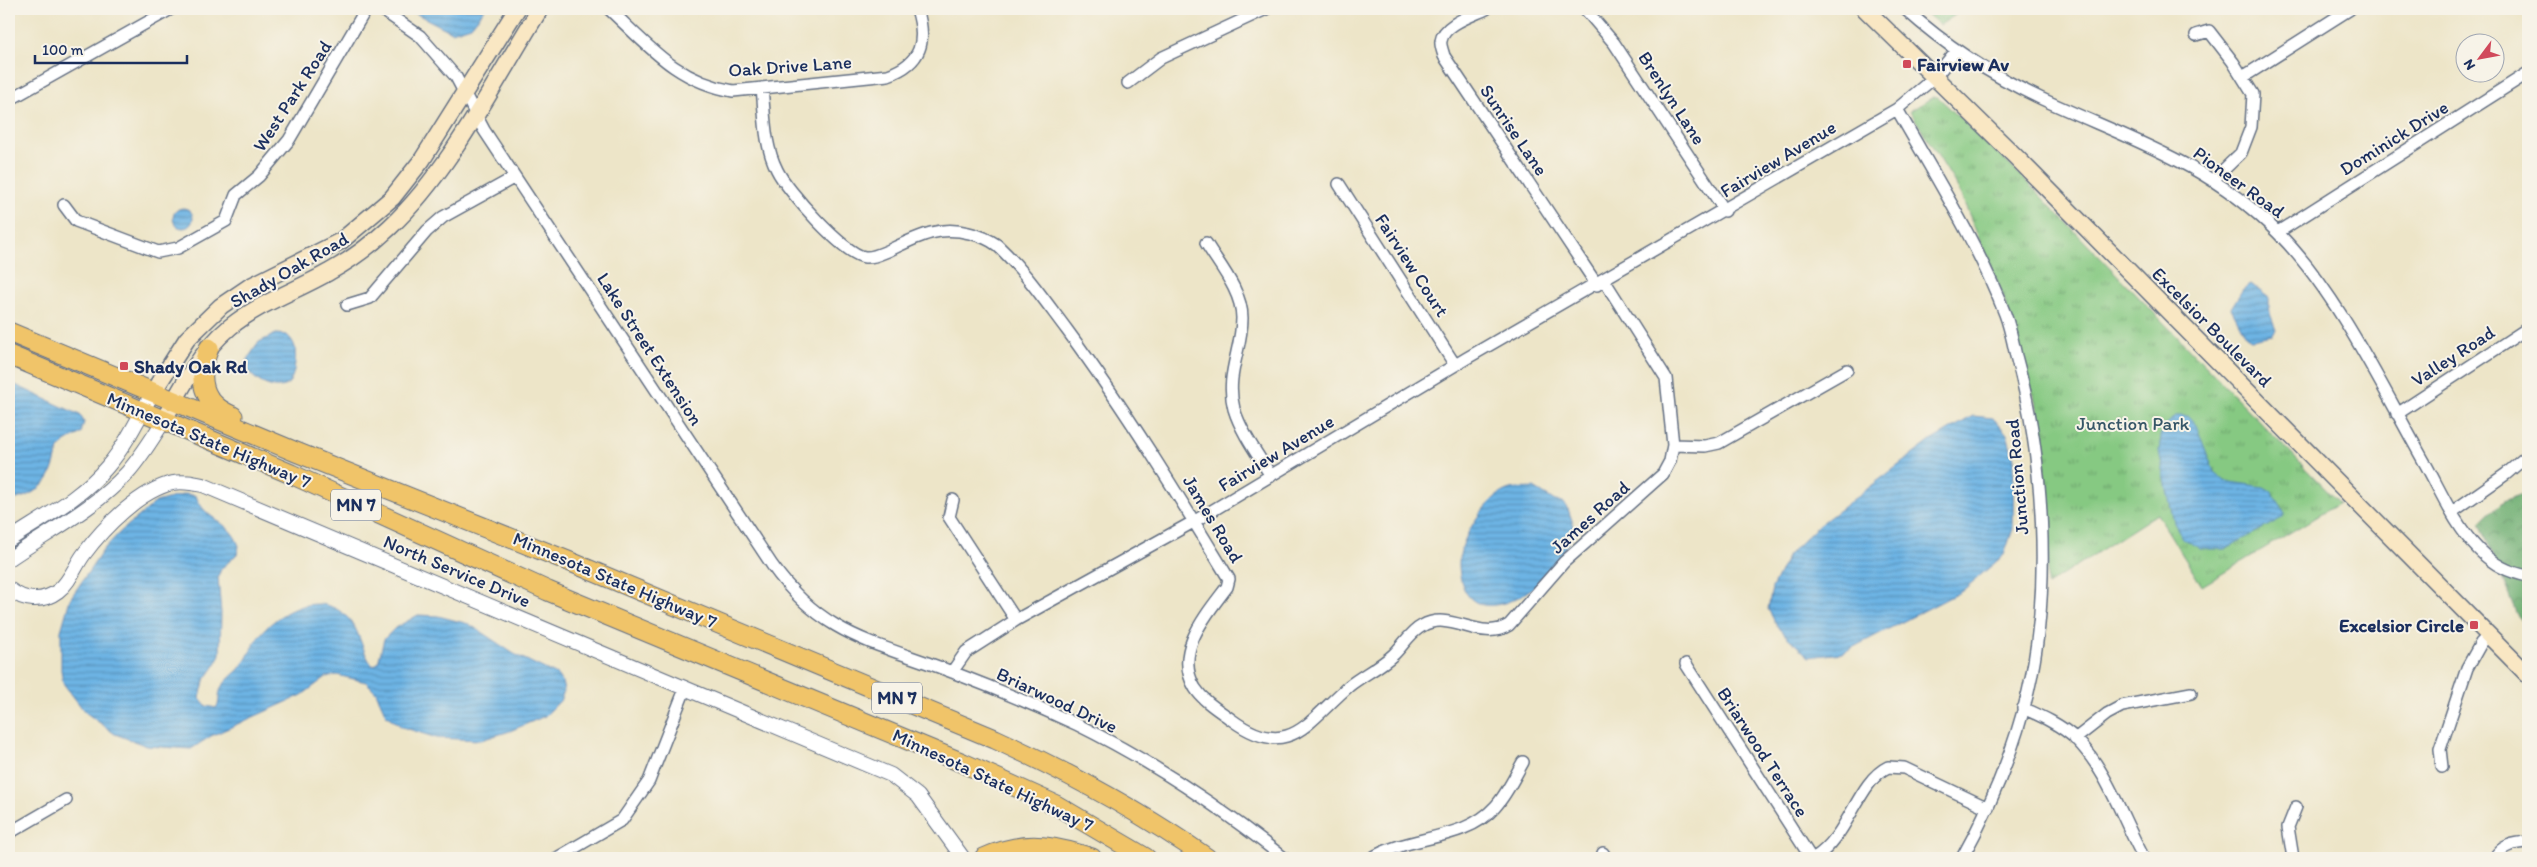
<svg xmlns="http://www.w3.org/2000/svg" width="2537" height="867" font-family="Itim,sans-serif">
<defs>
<pattern id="forest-crowns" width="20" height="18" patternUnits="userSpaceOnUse" patternTransform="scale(1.25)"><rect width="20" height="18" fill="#6cad70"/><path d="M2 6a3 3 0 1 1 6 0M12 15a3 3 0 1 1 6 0" fill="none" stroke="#588d5f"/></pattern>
<pattern id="park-tufts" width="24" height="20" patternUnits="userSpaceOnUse" patternTransform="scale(1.25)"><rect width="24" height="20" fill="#86c982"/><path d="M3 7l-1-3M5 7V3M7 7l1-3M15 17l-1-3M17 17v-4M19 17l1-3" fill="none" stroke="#6da46e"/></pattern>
<pattern id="water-rules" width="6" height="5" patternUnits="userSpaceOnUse" patternTransform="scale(1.25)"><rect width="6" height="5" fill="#6db4e4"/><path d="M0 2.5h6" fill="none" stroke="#5993bc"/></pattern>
</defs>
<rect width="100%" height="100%" fill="#f7f3e8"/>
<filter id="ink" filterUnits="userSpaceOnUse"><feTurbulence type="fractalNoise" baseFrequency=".02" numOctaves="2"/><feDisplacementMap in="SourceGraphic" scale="10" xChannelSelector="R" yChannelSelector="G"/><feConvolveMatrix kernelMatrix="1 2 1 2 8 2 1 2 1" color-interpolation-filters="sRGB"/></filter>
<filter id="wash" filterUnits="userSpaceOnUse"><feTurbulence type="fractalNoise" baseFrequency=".0096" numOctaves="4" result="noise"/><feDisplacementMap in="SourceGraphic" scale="20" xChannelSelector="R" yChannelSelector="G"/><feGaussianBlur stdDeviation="1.12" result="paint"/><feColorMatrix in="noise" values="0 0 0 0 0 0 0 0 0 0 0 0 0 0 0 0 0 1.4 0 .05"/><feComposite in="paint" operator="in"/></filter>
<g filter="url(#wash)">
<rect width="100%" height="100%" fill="#ede5c8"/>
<path fill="url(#forest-crowns)" stroke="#446e67" d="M2528,492V627L2517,615L2480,523L2503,501Z"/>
<path fill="url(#park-tufts)" stroke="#507c70" d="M1921,9H1964L1940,25Z
M1933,97H1938L2016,171L2339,503L2202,586L2157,514L2047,585L2048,557L2038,410L2004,298L1958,188L1910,111Z"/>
<path fill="url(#water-rules)" stroke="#4472a1" d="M407,9H485L471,26L452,32Z
M173 218a10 10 0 1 1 20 0a10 10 0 1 1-20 0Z
M2251,284L2269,298V311L2276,329L2273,335L2251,339L2246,336L2231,308L2243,289Z
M276,334L287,335C290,338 294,342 295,348C296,357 295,381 286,385C272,393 247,377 245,363L259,342Z
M9,382L80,415L84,422L81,433C74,438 66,440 61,446C56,453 56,460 53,468C47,488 28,497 9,501Z
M1973,416L1993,418L2007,434L2014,459L2013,529L2004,555L1962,591L1842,653L1809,657L1779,629L1768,609L1772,588L1788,555L1818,526L1932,440Z
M2175,416H2188L2196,425L2214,472L2225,481L2264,487L2271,491L2285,513L2282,518L2225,549H2200L2183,538L2174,523L2159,451L2162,429Z
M1534,488L1555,501L1562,502L1568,509L1576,532C1562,551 1550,575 1531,589C1498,613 1461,615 1459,565C1458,542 1485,498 1507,490C1514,487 1526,489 1534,488Z
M186,494L196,496C206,523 229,518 239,546L237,554L221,569L218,577L221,613L220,654L216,664L204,681L200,698L206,706L216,708C221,702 217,694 222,687C227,678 237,673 243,664C249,656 252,646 258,638C277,611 319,590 346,616C361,630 361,652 373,666L378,663L384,639L395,628L418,615L438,616L469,624L514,654L557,675L562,682L564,691L560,701L545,716L510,731L481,740L437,738L402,727L386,715L376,692L366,682L337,675L326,677L302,695L211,736L191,749L147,746L115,734L85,712L63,683L61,670V631L70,599L104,549L120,532L156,502Z"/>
</g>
<g filter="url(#ink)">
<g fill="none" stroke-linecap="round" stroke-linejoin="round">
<g stroke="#646f83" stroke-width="14">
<path id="minor" d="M381,9L420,36L456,77L484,130L772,565C823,637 875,642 952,672C994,688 1037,706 1078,725C1151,761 1220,807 1284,858
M609,9C649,46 676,81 733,91L888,75C922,63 927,41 917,9
M1486,9C1474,15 1443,24 1441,41C1440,45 1443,52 1444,56L1597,285
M1585,9L1614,43L1725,211
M1905,9C1945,45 1991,75 2040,98C2126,138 2208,162 2278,233C2338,293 2384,391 2426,465C2442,494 2456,527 2479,550C2494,565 2508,572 2528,576
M2196,35L2209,31L2233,62L2253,94L2251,127L2241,153L2213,180
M2243,77L2350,9
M1128,83L1161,58L1266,9
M762,88C765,116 764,145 777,170C786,189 844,255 865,257C874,258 882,253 890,250C917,237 939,225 969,233C978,235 990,240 997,245C1024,270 1045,301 1067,330C1126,410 1178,495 1229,579L1227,587C1206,615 1173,652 1195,688C1204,702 1220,711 1232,720C1289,762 1308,721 1349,686C1363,675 1380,667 1393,655C1402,647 1410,632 1422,626C1450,609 1480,643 1509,625L1564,562L1663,474L1670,461L1673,445L1666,378L1604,280
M9,100L171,9
M1897,109C1935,176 1977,242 2005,314C2010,327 2013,342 2016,356C2044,457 2052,589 2028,692C2014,750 1991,806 1962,858
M1339,184L1455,365
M64,205L76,221L158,252L178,248L226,221L236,195L259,176L289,140L366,9
M2278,232L2528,73
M1206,243C1219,265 1242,291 1242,318C1242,350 1225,375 1234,409C1241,432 1258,455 1271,476
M347,305L370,298L427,231L443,217L515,177
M2397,414L2528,328
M1673,445L1705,446L1719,443L1847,370
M953,500L949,517L1016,620
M2452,512L2506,474L2528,455
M1686,664L1811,858
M952,672L966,652L1016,620L1195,521L1467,358L1897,109L1935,77L1956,51
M2023,708C2041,716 2061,725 2076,739C2108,771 2122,819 2144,858
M2075,739L2107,714L2122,706L2191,693
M2442,767L2440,749L2467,668L2481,643L2489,635
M9,833L66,800
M1603,853L1606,858
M557,858L622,820L649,781L685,689
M1372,858C1409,835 1465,841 1495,807C1507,794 1515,776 1523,762
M1814,858C1849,837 1857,782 1888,767L1904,768L1988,808
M2293,858L2288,827L2296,807
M2495,858C2501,845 2515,843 2528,842"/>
</g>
<g stroke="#646f83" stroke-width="16">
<path id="tertiary" d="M9,540C42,518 81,498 107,467C126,445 139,417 153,392
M9,559C48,532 94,509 127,473C141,457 153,438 164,420
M9,589C24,601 42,603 58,591C70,582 75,566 84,554C103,528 140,490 173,483C183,481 193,483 203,485L891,775L918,796L963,858"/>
</g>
<g stroke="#646f83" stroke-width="19">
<path id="secondary" d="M1865,9L2016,157L2528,675
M153,392L187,339L221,306L249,287L341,241L392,198L422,160L517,9
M164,420C182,386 200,352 230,327C259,303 296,291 329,272C351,260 372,244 390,227C450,171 496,79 540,9"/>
</g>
<g stroke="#646f83" stroke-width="21">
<path id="trunk" d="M9,332L296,452L573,563L995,739C1069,773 1140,811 1207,858
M209,348C197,378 201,403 233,416
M9,355L291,474L548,591L963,763L1056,805L1146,858
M984,858C1023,840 1052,845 1092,858"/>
</g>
<use href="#minor" stroke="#fff" stroke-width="11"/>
<use href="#tertiary" stroke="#fff" stroke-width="14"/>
<use href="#secondary" stroke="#f9e7c3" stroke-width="16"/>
<use href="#trunk" stroke="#f0c469" stroke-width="19"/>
</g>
</g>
<g fill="#d1495b" stroke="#f7f3e8" stroke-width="2">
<rect x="1902" y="59" width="10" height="10" rx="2.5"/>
<rect x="119" y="361" width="10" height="10" rx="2.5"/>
<rect x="2469" y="620" width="10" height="10" rx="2.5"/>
</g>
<g text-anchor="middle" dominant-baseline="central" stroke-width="4" stroke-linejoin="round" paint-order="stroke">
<g fill="#f7f3e8" stroke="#5d6a87" stroke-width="1">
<rect x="331" y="489.5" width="50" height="31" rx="4"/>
<rect x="872" y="682.5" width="50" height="31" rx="4"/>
</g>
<g font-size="18" font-weight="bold" fill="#1b2f5e">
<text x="356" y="505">MN 7</text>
<text x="897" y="698">MN 7</text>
</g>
<g font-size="19" font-weight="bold" fill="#1b2f5e" stroke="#f7f3e8" text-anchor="start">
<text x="1917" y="64">Fairview Av</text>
<text x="134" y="366">Shady Oak Rd</text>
<text x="2464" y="625" text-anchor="end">Excelsior Circle</text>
</g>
<g font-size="19" fill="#1b2f5e" stroke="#f7f3e8">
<text transform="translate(790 66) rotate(-4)">Oak Drive Lane</text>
<text transform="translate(292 96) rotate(-57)">West Park Road</text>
<text transform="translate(1672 98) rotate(57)">Brenlyn Lane</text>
<text transform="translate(1514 130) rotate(56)">Sunrise Lane</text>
<text transform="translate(2394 138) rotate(-32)">Dominick Drive</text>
<text transform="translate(1778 159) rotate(-31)">Fairview Avenue</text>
<text transform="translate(2239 182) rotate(36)">Pioneer Road</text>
<text transform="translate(1412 265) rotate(57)">Fairview Court</text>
<text transform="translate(289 270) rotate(-30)">Shady Oak Road</text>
<text transform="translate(2212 327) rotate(45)">Excelsior Boulevard</text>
<text transform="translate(650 349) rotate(57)">Lake Street Extension</text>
<text transform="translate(2453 356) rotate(-33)">Valley Road</text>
<text transform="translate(209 440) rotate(23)">Minnesota State Highway 7</text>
<text transform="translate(1276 453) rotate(-31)">Fairview Avenue</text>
<text transform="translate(2017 477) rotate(-95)">Junction Road</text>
<text transform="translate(1590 517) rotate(-42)">James Road</text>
<text transform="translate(1213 519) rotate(59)">James Road</text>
<text transform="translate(457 571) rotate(23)">North Service Drive</text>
<text transform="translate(615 580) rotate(23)">Minnesota State Highway 7</text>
<text transform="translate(1057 700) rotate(25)">Briarwood Drive</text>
<text transform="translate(1763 752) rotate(57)">Briarwood Terrace</text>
<text transform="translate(993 780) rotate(25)">Minnesota State Highway 7</text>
</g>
<g font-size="19" fill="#365667" stroke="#f7f3e8">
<text x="2133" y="423">Junction Park</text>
</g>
</g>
<rect width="2537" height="867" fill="none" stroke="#f7f3e8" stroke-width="30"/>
<g transform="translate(2480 58) rotate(238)"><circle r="24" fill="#f7f3e8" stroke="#9fa5b1"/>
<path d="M0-4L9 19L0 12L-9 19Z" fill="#d1495b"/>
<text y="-8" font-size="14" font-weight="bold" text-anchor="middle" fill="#1b2f5e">N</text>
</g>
<path d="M35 55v8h152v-8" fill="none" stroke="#1b2f5e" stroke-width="2.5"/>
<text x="42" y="55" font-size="15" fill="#1b2f5e" stroke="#f7f3e8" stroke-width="4" paint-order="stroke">100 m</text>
</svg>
